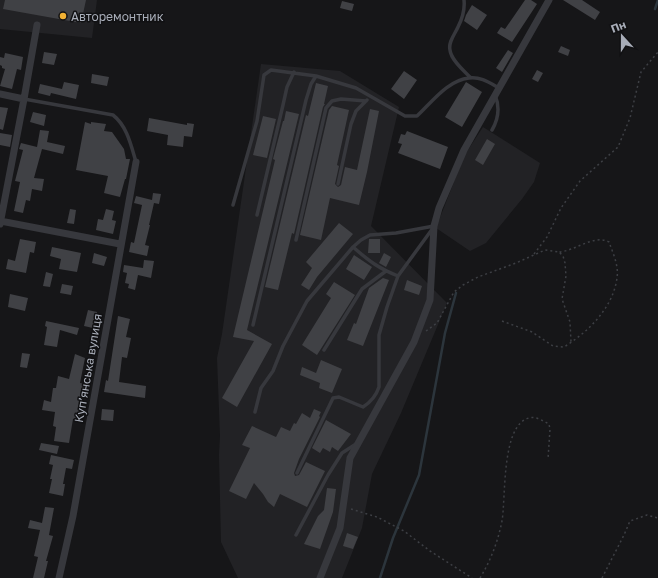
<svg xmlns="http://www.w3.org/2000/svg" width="658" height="578" font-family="'Golos Text',sans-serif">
<rect width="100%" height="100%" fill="#161618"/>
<path fill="#222225" d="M0,0H97L92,38L0,29Z
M261,64L340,71L399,107L371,226L447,303L401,413L372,474L362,528L342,578H238L221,542L219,455L220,436L217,358L222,334Z
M483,127L540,163L534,182L522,199L486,243L470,251L436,228L464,156Z"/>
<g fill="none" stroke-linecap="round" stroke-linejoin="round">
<path stroke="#2c353c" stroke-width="2.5" d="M655,9L658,0
M380,578L393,538L419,475L445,333L456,293"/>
</g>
<path fill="#404145" d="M5,0H86L81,23L3,9Z
M525,0H531L537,4L512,42L497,33L501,27L505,29Z
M563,0H582L600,12L595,20Z
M342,1L354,4L352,11L340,8Z
M472,5L487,15L477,30L464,21L466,15Z
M561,46L570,50L568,56L558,52Z
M508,50L513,53L502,72L496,68Z
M44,52L57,54L54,65L42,63Z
M5,53L23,57L21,70L17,69L12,89L0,86L5,69L2,68V66L0,65V57L4,58Z
M537,70L543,73L538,82L532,79Z
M404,71L417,80L404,99L391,89Z
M92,74L109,77L107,86L91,83Z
M64,82L79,85L76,99L51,93L50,96L38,93L40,84L62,89Z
M466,82L482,92L462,127L445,117Z
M316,83L328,86L324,104H325L323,107L294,234L292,233L278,290L265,287L306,115L308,116Z
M332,106L349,110L337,165L339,166L335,184L338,187L341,185L345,167L357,170L370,109L379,111L367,172L359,205L330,198L321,240L300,235L329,110Z
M0,107L8,108L3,130L0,129Z
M286,111L299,114L247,330L272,344L237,407L222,398L254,341L233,337L275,160L273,159L283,121H284Z
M33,112L46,115L44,126L30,122Z
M263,116L276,119L267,158L253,155Z
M149,118L187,125V123L194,124L192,137L184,136L183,147L167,145L168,135L147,131Z
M85,122L91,124V122L106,124L104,131L112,132L124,149L126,159H130L126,179H125L120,197L104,193L108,176L76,170Z
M40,130L49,131L47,142L65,146L63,154L42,149L34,178L44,179L42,191L32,189L30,201L26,200L23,213L14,211L20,182L15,181L23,150L19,149L21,143L37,147Z
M407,131L448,147L440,169L398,153L402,144L398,143L401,134L405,135Z
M0,133L12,135L10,147L0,145Z
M487,139L495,144L483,165L475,160Z
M153,193L161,194L159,204L154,203L149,225H150L145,245L149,246L147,256L129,252L131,242L134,243L142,205L134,203L136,196L152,200Z
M70,209L76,210L74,224L67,223Z
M106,209L114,211L112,220L116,221L113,234L96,230L98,219L103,220Z
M339,223L353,234L317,277L309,290L301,285L312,268L306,262Z
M20,239L36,242L34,253L30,252L26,273L6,269L8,259L15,261Z
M369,239H380V253H368Z
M52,247L81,253L77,272L59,269L61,259L50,256Z
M94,253L107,257L104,266L92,263Z
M384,253L391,257L386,267L379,263Z
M354,255L372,267L364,280L346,269Z
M144,260L154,261L151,278L138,275L135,290L128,288L129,284L125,283L127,273L123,272L124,265L143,268Z
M46,272L53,274L50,287L43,286Z
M383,278L389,280L363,346L347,340L354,323L356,324L369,288Z
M407,280L422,286L419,295L404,290Z
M334,282L355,295L317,355L302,345L331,298L326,294Z
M62,284L73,286L71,295L60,293Z
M10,294L28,298L25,311L8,307Z
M88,310L97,312L93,328L84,326Z
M118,316L130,319L126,337L131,338L127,358L122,357L119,382L146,386L145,398L104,392L106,380L108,381Z
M46,321L79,328L77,335L60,330L57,347L44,345L47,327L45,326Z
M22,353L30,354L27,368L20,367Z
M75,354L85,358L80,383L85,384L79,420L73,419L69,443L54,441L56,427L53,426L55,412L42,410L44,400L51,402L53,388H56L58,376L69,379Z
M321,360L342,369L332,393L319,388L320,383L300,375L302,367L316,373Z
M102,409L114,410L113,421L101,420Z
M314,409L321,412L319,416L320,417L299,459L294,473L295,476L299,475L306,462L325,471L307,507L280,494L274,507L268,502L263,494L254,483L246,499L229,491L250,448L242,445L252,426L276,437L281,427L290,431L294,423L296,424L302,413L310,418Z
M326,420L351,434L338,451L332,447L330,452L323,448L320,453L312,448Z
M41,443L59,446L57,454L39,450Z
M51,455L74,460L72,469L66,468L63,484H65L63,496L49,493L52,479H50L53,465L49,464Z
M327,488L336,489L333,512L320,549L304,544L318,516L324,510Z
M45,507L54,508L49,535L53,536L46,561H48L44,578H33L38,557L34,556L40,530L28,528L30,520L42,523Z
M347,533L358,537L353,549L343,546Z"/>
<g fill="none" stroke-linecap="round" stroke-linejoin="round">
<path stroke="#3d3f44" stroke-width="1.5" stroke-dasharray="2 3" stroke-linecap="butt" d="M534,254L547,237L561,208L580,181L618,147L630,118L641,72L658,52
M502,321L532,332L553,346L564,347C588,332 613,308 617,278C619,266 613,253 609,242C594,234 575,251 559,252
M426,331L437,323L454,292L463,285L478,277L516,263L545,250L559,252L563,256L565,263L566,276L562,299L570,322L571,342
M351,509L377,517L404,531L430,551L472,578
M480,578C491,560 498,541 502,521C506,498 501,425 529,418C536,416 543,421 549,424L550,429L548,459
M602,578L624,535L630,521L647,515L658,518"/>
<path stroke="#37383d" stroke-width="3.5" d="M464,0C465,9 462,19 458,27C455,34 448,42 450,50C451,60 464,71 470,77
M24,99L113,115C127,126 131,145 136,162
M492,130C499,118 500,107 495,95
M338,184L351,124L356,111L367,100
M233,205L257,121L264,75L271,70L316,76L356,88L405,116H417C432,102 448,80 469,78C480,76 490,83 499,88
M257,215L283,105L287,87L294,72
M296,240L326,108L332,101L341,99L366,101
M353,247C369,261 378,268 398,276
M253,325L306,100L311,84L316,76
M324,350L362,289L386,271
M255,412L261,388L273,371L283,346L307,301L353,247L361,240L370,235L396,233L434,226
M297,473L333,398L339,397L363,407C371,402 376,396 379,387V335L387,307L398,276L433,228
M296,535L328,475L342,453L356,444"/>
<path stroke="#37383d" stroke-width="7" d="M0,94L24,99
M0,221L120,244
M0,224L24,99L37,25
M59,578L73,516L136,162
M320,578L340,528L350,458L414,342L430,300L434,226L439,208L464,150L549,0"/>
</g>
<circle fill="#f2b134" stroke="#111113" stroke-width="1.5" cx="63" cy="16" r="4"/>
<g text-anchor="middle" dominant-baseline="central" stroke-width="3" stroke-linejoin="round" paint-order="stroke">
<g font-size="12" fill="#a8adb8" stroke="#111113" text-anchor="start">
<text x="71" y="16">Авторемонтник</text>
</g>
<g font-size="12" fill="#a8adb8" stroke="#111113">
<text transform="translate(88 368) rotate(-80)">Купʼянська вулиця</text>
</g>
</g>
<g transform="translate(622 36) rotate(339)" stroke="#111113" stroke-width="3" paint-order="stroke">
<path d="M0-3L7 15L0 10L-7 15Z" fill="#a8adb8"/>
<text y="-6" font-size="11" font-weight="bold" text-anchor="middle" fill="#a8adb8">Пн</text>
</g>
</svg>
